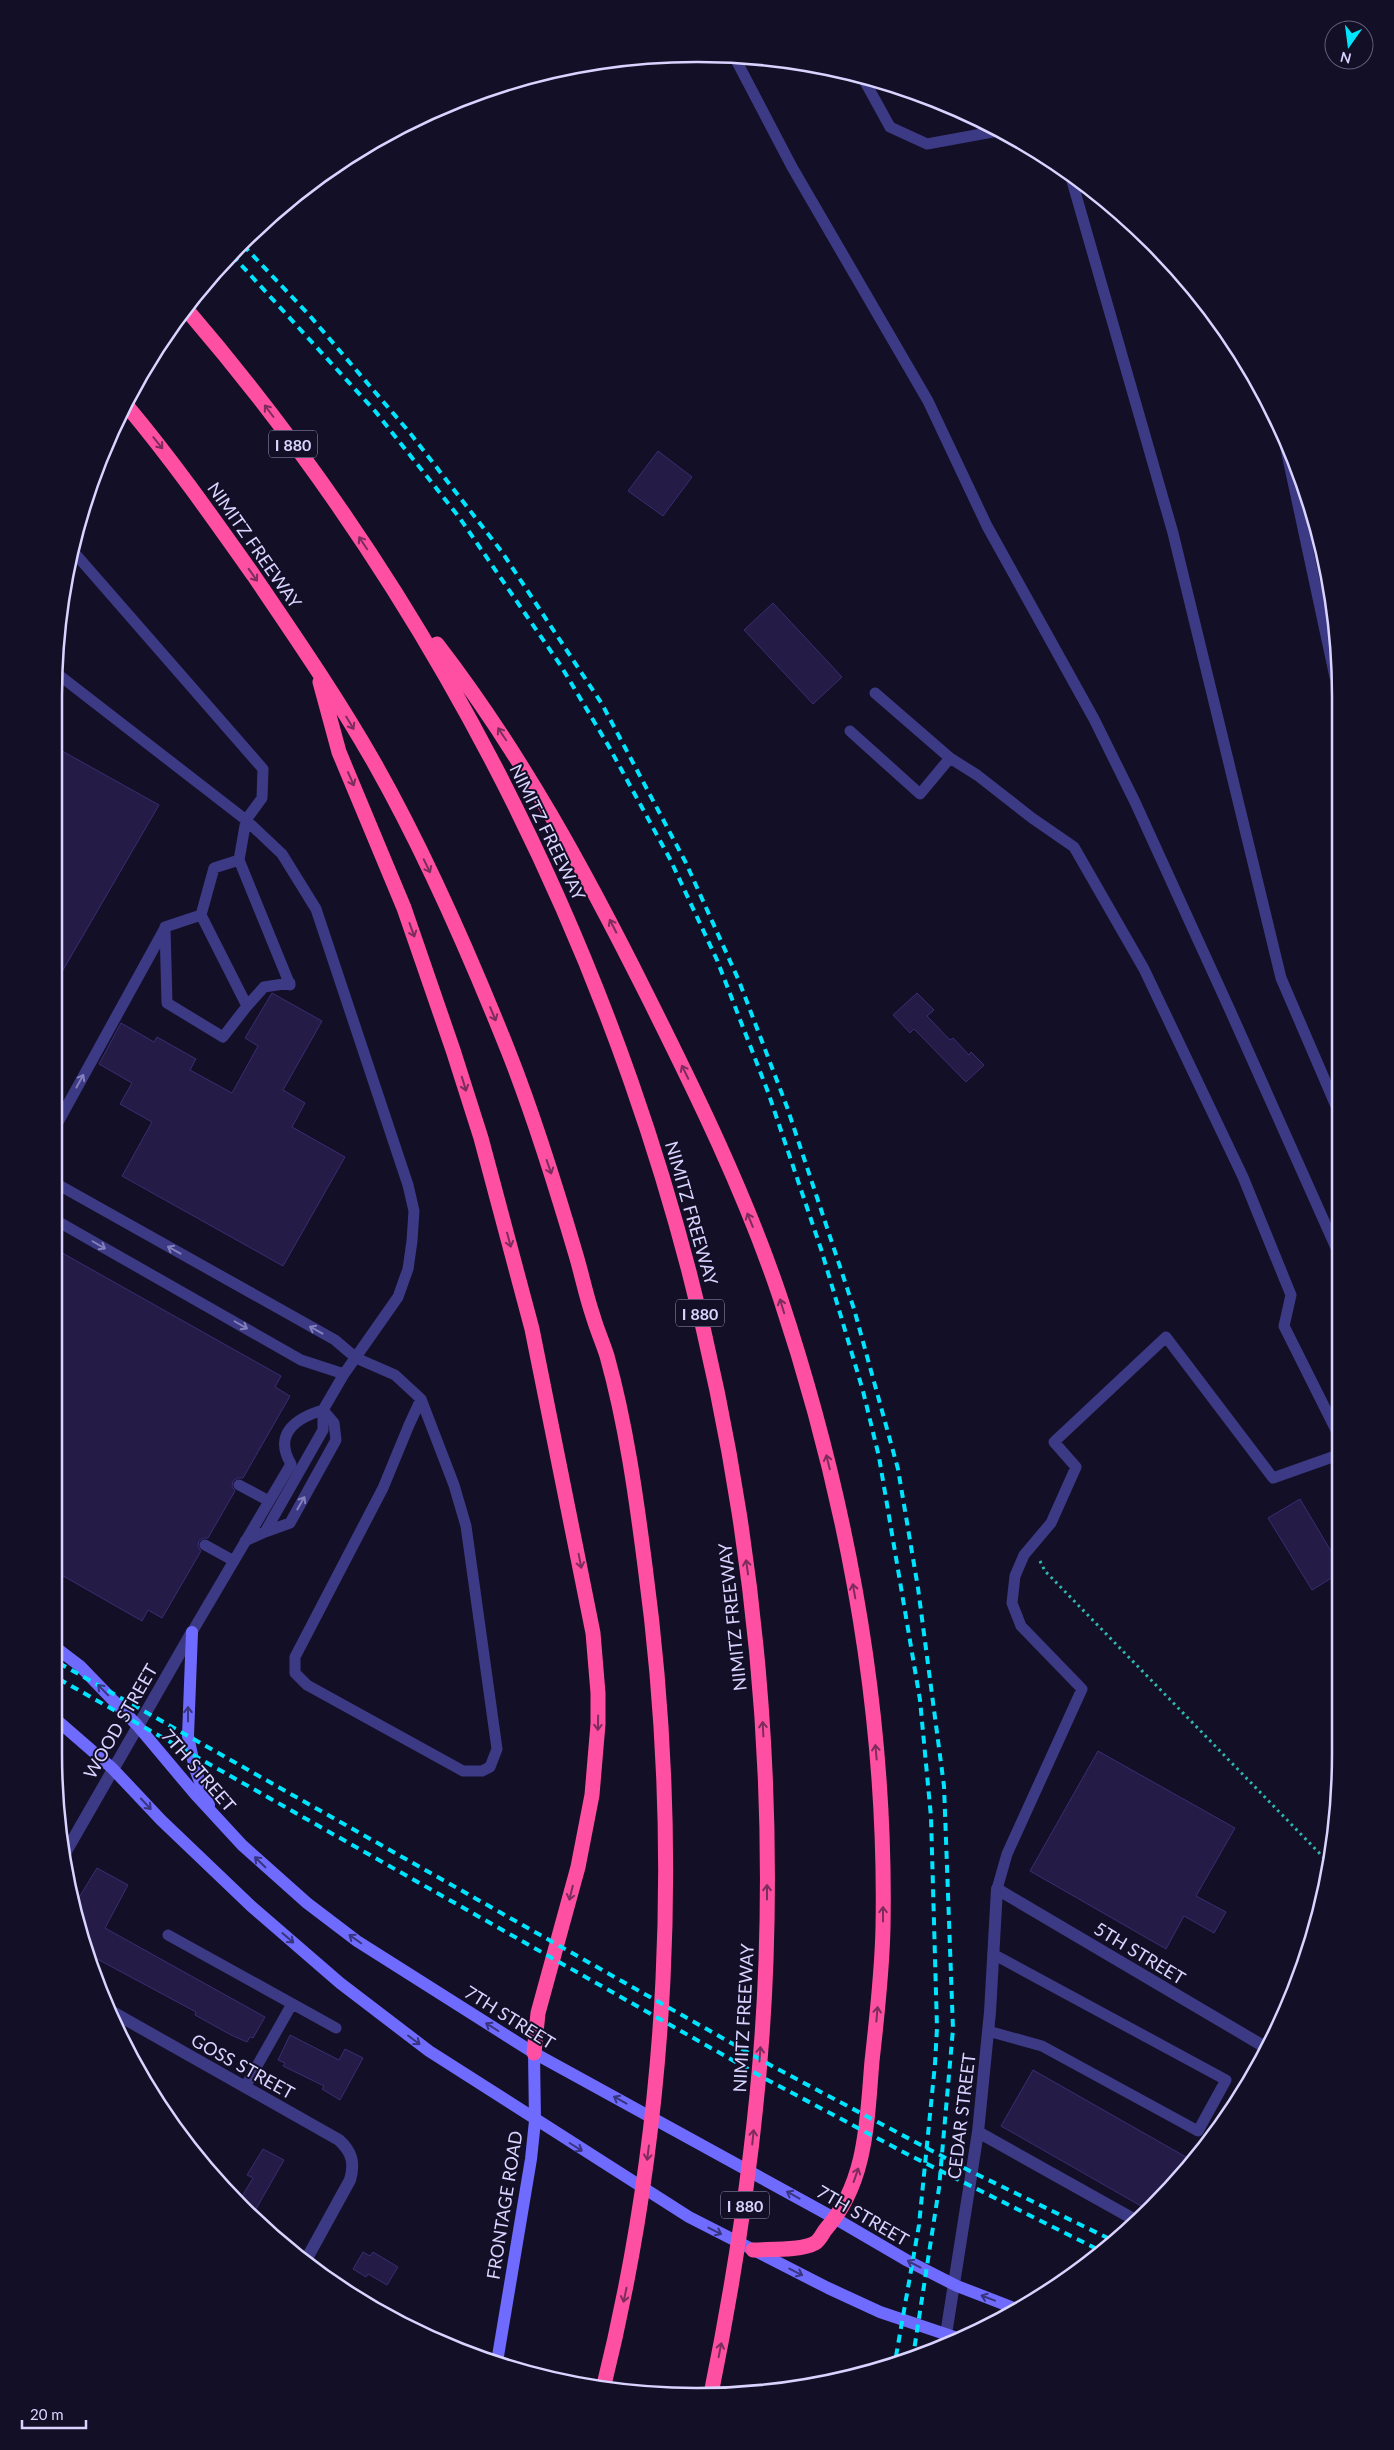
<svg xmlns="http://www.w3.org/2000/svg" width="1394" height="2450" font-family="Lato,sans-serif">
<rect width="100%" height="100%" fill="#130f26"/>
<path fill="#241b47" stroke="#3b2d73" d="M658,451L692,477L663,516L628,491Z
M773,603L842,677L813,704L744,630Z
M55,747L159,805L56,982V819Z
M272,993L322,1021L283,1090L305,1103L292,1127L345,1157L283,1266L122,1176L152,1122L120,1104L132,1083L99,1064L121,1023L154,1042L157,1037L196,1059L190,1070L232,1093L258,1046L245,1038Z
M917,993L934,1010L927,1016L950,1040L953,1038L969,1055L971,1052L984,1065L966,1082L914,1029L910,1033L893,1015Z
M57,1250L281,1376L275,1387L290,1396L243,1478H238L233,1481L232,1486L235,1491L208,1538H204L199,1541L198,1546L201,1551L162,1618L148,1610L142,1621L58,1573Z
M1300,1499L1338,1563V1574L1312,1590L1268,1518Z
M1098,1751L1235,1828L1196,1896L1226,1912L1214,1933L1184,1916L1166,1949L1030,1871Z
M97,1868L128,1885L105,1928L265,2017L253,2038L250,2037L247,2042L231,2035L195,2015L196,2012L86,1953L75,1904Z
M290,2035L339,2060L345,2049L363,2058L340,2100L322,2089L324,2086L283,2066L285,2063L278,2060Z
M1033,2070L1193,2161L1181,2177L1148,2210L1001,2126Z
M263,2149L284,2160L252,2216L238,2203L253,2178L247,2175Z
M363,2252L370,2256L373,2252L398,2267L387,2285L368,2274L366,2277L353,2269Z"/>
<g fill="none" stroke-linecap="round" stroke-linejoin="round">
<path stroke="#2fb8b0" stroke-width="3" stroke-dasharray="2.5 4" stroke-linecap="butt" d="M1040,1561L1045,1571L1328,1862"/>
<path stroke="#3d3a85" stroke-width="11" d="M735,58L792,167L928,401L987,526L1094,719L1135,802L1229,1008L1337,1250
M863,78L890,127L927,144L998,131
M1072,181L1173,533L1281,978L1336,1106
M1286,449L1335,677
M72,550L263,769L262,798L246,820L239,860L290,985
M55,672L246,820L282,854L316,909L408,1185L414,1211L412,1241L408,1269L398,1297L344,1374L323,1410C296,1418 273,1434 291,1464L192,1632
M875,693L950,758
M850,731L920,794L950,758L977,775L1032,818L1074,847L1144,969L1243,1177L1291,1295L1284,1326L1338,1434
M201,915L165,927L167,1003L223,1037L247,1006L201,915L214,868L239,860
M247,1006L264,987L290,983
M57,1124L165,928
M57,1184L335,1340L356,1358L395,1375L421,1399L409,1425L383,1488L295,1657V1673L307,1685L463,1771H482L490,1767L497,1749L466,1526L454,1485L421,1399
M57,1221L301,1360L344,1374
M239,1485L269,1501
M265,1532L290,1523L336,1440L334,1423L323,1410
M245,1541L265,1532L323,1430V1410
M205,1545L234,1561
M997,1889L1007,1854L1082,1689L1021,1626L1012,1603L1015,1576L1024,1555L1051,1523L1076,1467L1054,1442L1166,1337L1273,1478L1338,1455
M168,1935L336,2028
M988,2031L1042,2046L1198,2131L1226,2080L993,1954
M245,2087L292,2004"/>
<path stroke="#3d3a85" stroke-width="12" d="M64,1855L192,1632
M109,2010L339,2140C352,2152 355,2163 350,2180L306,2260
M978,2132L1137,2221
M944,2347L978,2132L990,2012L997,1889L1265,2047"/>
<path stroke="#6f6bff" stroke-width="12" d="M192,1632L188,1736L195,1769L209,1805
M59,1650L80,1666L137,1725L195,1794L242,1845L307,1903L357,1941L534,2053L836,2219L908,2261L957,2286L1019,2310
M59,1722L112,1768L161,1820L251,1906L340,1983L429,2051L689,2217L828,2288L880,2312L960,2339
M497,2362L531,2159L535,2121L534,2053"/>
<path stroke="#ff4fa3" stroke-width="15" d="M187,310C578,765 787,1362 766,1961C761,2107 740,2251 711,2394
M127,406C173,461 213,518 254,576C296,638 338,699 375,764C427,856 470,955 509,1053C535,1119 556,1187 576,1255C582,1275 586,1296 593,1316C597,1330 603,1343 607,1356C626,1424 636,1496 645,1566C682,1840 670,2120 603,2389
M437,644C521,753 586,873 647,995C696,1093 745,1193 780,1297C847,1499 887,1714 883,1928C882,1972 877,2017 872,2061C867,2120 867,2182 826,2229C822,2234 820,2240 815,2243C801,2251 769,2249 753,2250
M320,682L339,752L404,908L453,1050L481,1138L532,1329L593,1633L598,1693V1724L592,1795L578,1867L538,2013L534,2053"/>
<path stroke="#00e5ff" stroke-width="4" stroke-dasharray="8 6" stroke-linecap="butt" d="M243,245L310,316L410,433L502,552L602,704L686,863L739,981L787,1107L854,1309L898,1469L918,1588L944,1786L953,2029L939,2188L913,2357
M232,255L375,411L459,517L561,666L608,745L670,859L717,960L768,1092L821,1249L863,1391L879,1457L920,1700L931,1817L937,2028L935,2064L919,2225L895,2362
M59,1663L772,2066L970,2171L1114,2241
M59,1679L764,2078L907,2154L1101,2251"/>
</g>
<defs><path id="oneway-shaft" d="M-6 0H5M1.5-3L5.5 0L1.5 3" fill="none" stroke-width="1.6" stroke-linecap="round" stroke-linejoin="round" transform="scale(1.25)"/></defs>
<g stroke="#7d2c5e">
<use href="#oneway-shaft" transform="translate(269 411) rotate(-127)"/>
<use href="#oneway-shaft" transform="translate(158 443) rotate(51)"/>
<use href="#oneway-shaft" transform="translate(363 543) rotate(-124)"/>
<use href="#oneway-shaft" transform="translate(253 575) rotate(55)"/>
<use href="#oneway-shaft" transform="translate(350 723) rotate(59)"/>
<use href="#oneway-shaft" transform="translate(502 734) rotate(-124)"/>
<use href="#oneway-shaft" transform="translate(351 779) rotate(66)"/>
<use href="#oneway-shaft" transform="translate(427 866) rotate(64)"/>
<use href="#oneway-shaft" transform="translate(613 926) rotate(-117)"/>
<use href="#oneway-shaft" transform="translate(412 930) rotate(70)"/>
<use href="#oneway-shaft" transform="translate(493 1014) rotate(67)"/>
<use href="#oneway-shaft" transform="translate(685 1072) rotate(-116)"/>
<use href="#oneway-shaft" transform="translate(464 1084) rotate(73)"/>
<use href="#oneway-shaft" transform="translate(549 1167) rotate(71)"/>
<use href="#oneway-shaft" transform="translate(750 1220) rotate(-112)"/>
<use href="#oneway-shaft" transform="translate(509 1240) rotate(75)"/>
<use href="#oneway-shaft" transform="translate(782 1306) rotate(-107)"/>
<use href="#oneway-shaft" transform="translate(828 1462) rotate(-104)"/>
<use href="#oneway-shaft" transform="translate(580 1561) rotate(79)"/>
<use href="#oneway-shaft" transform="translate(747 1567) rotate(-98)"/>
<use href="#oneway-shaft" transform="translate(854 1591) rotate(-100)"/>
<use href="#oneway-shaft" transform="translate(598 1723) rotate(91)"/>
<use href="#oneway-shaft" transform="translate(763 1729) rotate(-93)"/>
<use href="#oneway-shaft" transform="translate(876 1752) rotate(-95)"/>
<use href="#oneway-shaft" transform="translate(767 1892) rotate(-90)"/>
<use href="#oneway-shaft" transform="translate(571 1893) rotate(104)"/>
<use href="#oneway-shaft" transform="translate(883 1914) rotate(-90)"/>
<use href="#oneway-shaft" transform="translate(877 2014) rotate(-85)"/>
<use href="#oneway-shaft" transform="translate(760 2054) rotate(-86)"/>
<use href="#oneway-shaft" transform="translate(753 2137) rotate(-84)"/>
<use href="#oneway-shaft" transform="translate(648 2153) rotate(97)"/>
<use href="#oneway-shaft" transform="translate(856 2175) rotate(-71)"/>
<use href="#oneway-shaft" transform="translate(625 2295) rotate(102)"/>
<use href="#oneway-shaft" transform="translate(720 2350) rotate(-79)"/>
</g>
<g stroke="#837fbc">
<use href="#oneway-shaft" transform="translate(80 1081) rotate(-61)"/>
<use href="#oneway-shaft" transform="translate(99 1245) rotate(30)"/>
<use href="#oneway-shaft" transform="translate(174 1250) rotate(-151)"/>
<use href="#oneway-shaft" transform="translate(241 1325) rotate(30)"/>
<use href="#oneway-shaft" transform="translate(316 1330) rotate(-151)"/>
<use href="#oneway-shaft" transform="translate(301 1503) rotate(-60)"/>
</g>
<g stroke="#38347d">
<use href="#oneway-shaft" transform="translate(103 1690) rotate(-134)"/>
<use href="#oneway-shaft" transform="translate(188 1714) rotate(-90)"/>
<use href="#oneway-shaft" transform="translate(146 1804) rotate(47)"/>
<use href="#oneway-shaft" transform="translate(260 1862) rotate(-136)"/>
<use href="#oneway-shaft" transform="translate(288 1938) rotate(41)"/>
<use href="#oneway-shaft" transform="translate(355 1939) rotate(-145)"/>
<use href="#oneway-shaft" transform="translate(492 2027) rotate(-148)"/>
<use href="#oneway-shaft" transform="translate(414 2040) rotate(37)"/>
<use href="#oneway-shaft" transform="translate(620 2100) rotate(-151)"/>
<use href="#oneway-shaft" transform="translate(576 2147) rotate(32)"/>
<use href="#oneway-shaft" transform="translate(793 2195) rotate(-151)"/>
<use href="#oneway-shaft" transform="translate(715 2231) rotate(27)"/>
<use href="#oneway-shaft" transform="translate(914 2264) rotate(-152)"/>
<use href="#oneway-shaft" transform="translate(796 2272) rotate(27)"/>
<use href="#oneway-shaft" transform="translate(988 2298) rotate(-159)"/>
</g>
<g text-anchor="middle" dominant-baseline="central" stroke-width="4" stroke-linejoin="round" paint-order="stroke">
<g fill="#130f26" stroke="#9e99be" stroke-width="1">
<rect x="269" y="430.5" width="48" height="27" rx="4"/>
<rect x="676" y="1299.5" width="48" height="27" rx="4"/>
<rect x="721" y="2191.5" width="48" height="27" rx="4"/>
</g>
<g font-size="16" font-weight="bold" fill="#d9d4ff">
<text x="293" y="444">I 880</text>
<text x="700" y="1313">I 880</text>
<text x="745" y="2205">I 880</text>
</g>
<g font-size="18" fill="#d9d4ff" stroke="#130f26">
<text transform="translate(255 545) rotate(55)">NIMITZ FREEWAY</text>
<text transform="translate(548 832) rotate(64)">NIMITZ FREEWAY</text>
<text transform="translate(692 1213) rotate(74)">NIMITZ FREEWAY</text>
<text transform="translate(732 1617) rotate(-96)">NIMITZ FREEWAY</text>
<text transform="translate(120 1721) rotate(-60)">WOOD STREET</text>
<text transform="translate(199 1770) rotate(49)">7TH STREET</text>
<text transform="translate(1140 1953) rotate(31)">5TH STREET</text>
<text transform="translate(510 2017) rotate(32)">7TH STREET</text>
<text transform="translate(743 2018) rotate(-87)">NIMITZ FREEWAY</text>
<text transform="translate(243 2066) rotate(29)">GOSS STREET</text>
<text transform="translate(961 2116) rotate(-83)">CEDAR STREET</text>
<text transform="translate(504 2205) rotate(-81)">FRONTAGE ROAD</text>
<text transform="translate(863 2215) rotate(30)">7TH STREET</text>
</g>
</g>
<path d="M0 0H1394V2450H0ZM696 62H698A634 634 0 0 1 1332 696V1754A634 634 0 0 1 698 2388H696A634 634 0 0 1 62 1754V696A634 634 0 0 1 696 62Z" fill="#130f26" fill-rule="evenodd"/>
<path fill="none" stroke="#d9d4ff" stroke-width="2.5" d="M696 62H698A634 634 0 0 1 1332 696V1754A634 634 0 0 1 698 2388H696A634 634 0 0 1 62 1754V696A634 634 0 0 1 696 62Z"/>
<g transform="translate(1349 45) rotate(194)"><circle r="24" fill="#130f26" stroke="#625e7d"/>
<path d="M0-4L9 19L0 12L-9 19Z" fill="#00e5ff"/>
<text y="-8" font-size="14" font-weight="bold" text-anchor="middle" fill="#d9d4ff">N</text>
</g>
<path d="M22 2420v8h64v-8" fill="none" stroke="#d9d4ff" stroke-width="2.5"/>
<text x="30" y="2420" font-size="15" fill="#d9d4ff" stroke="#130f26" stroke-width="4" paint-order="stroke">20 m</text>
</svg>
